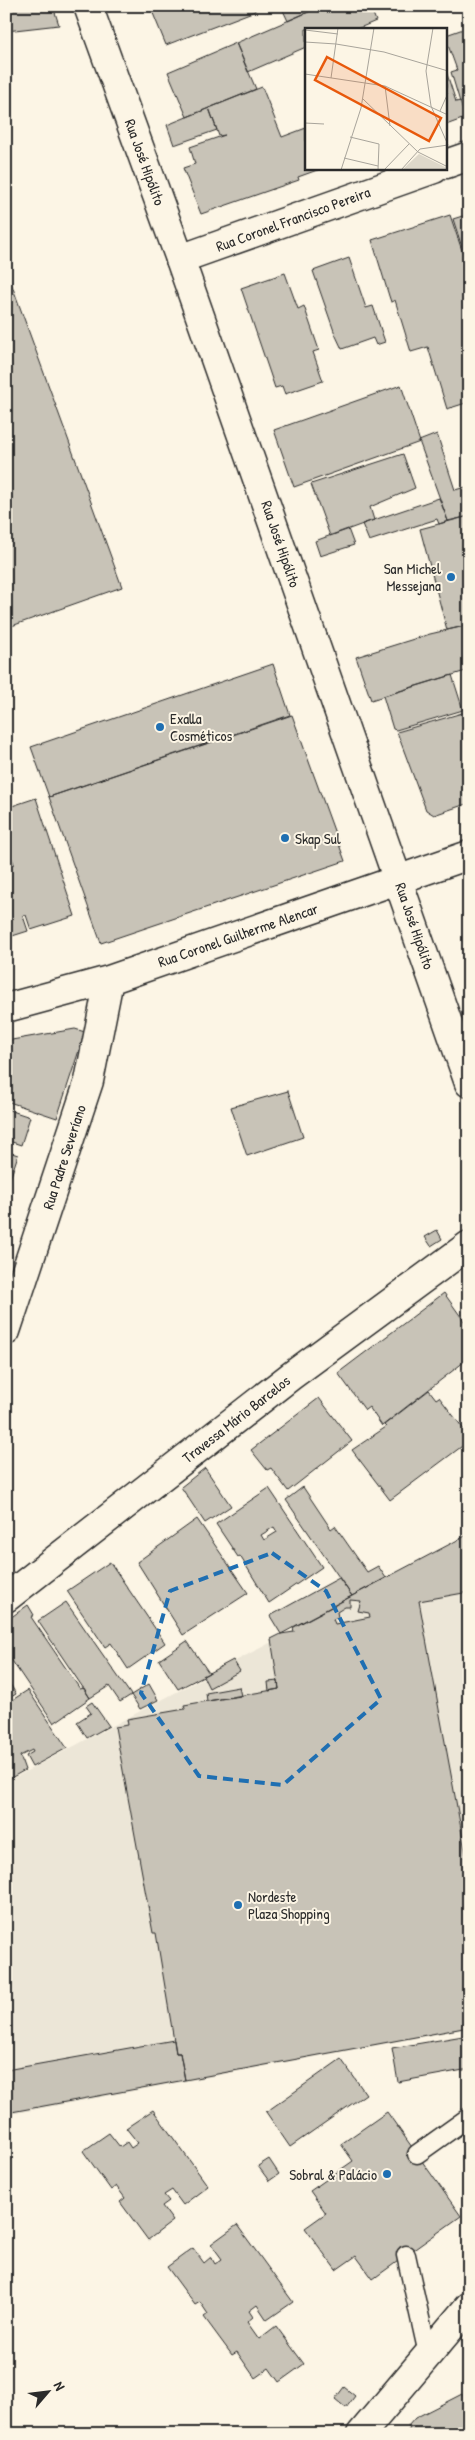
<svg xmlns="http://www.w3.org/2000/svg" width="475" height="2440" font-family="'Patrick Hand',sans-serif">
<rect width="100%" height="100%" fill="#fcf5e5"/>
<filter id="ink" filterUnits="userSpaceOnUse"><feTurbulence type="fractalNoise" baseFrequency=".02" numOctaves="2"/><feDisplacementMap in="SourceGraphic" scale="10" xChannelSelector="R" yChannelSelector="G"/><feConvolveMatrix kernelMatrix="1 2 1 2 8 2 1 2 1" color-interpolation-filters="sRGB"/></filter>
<g filter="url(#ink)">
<path fill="#ece6d7" d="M469,1538V2028L6,2115V1782Z"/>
<path fill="#c8c3b7" stroke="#2b2b2b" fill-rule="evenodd" d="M6,6H53L59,25L6,31Z
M150,6H254L255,11L166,45Z
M281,6H322L288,21Z
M322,6H370L376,21L357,29H306V47L248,72L236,43Z
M469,27V116L464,101L460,102L451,72L457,70L448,45H446V35Z
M236,43L256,89L187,117L168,72Z
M446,71L456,102L460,101L465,118L446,125Z
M262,87L282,137L306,128V169H320L298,177L299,180L201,214L183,168L195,164L190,147L225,135L219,136L209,108Z
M209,108L217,130L174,145L167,125Z
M469,214V269L453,219Z
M450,215L469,271V402L447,409L428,347L411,352L395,300L391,302L389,296L372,240Z
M349,258L366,308L373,306L385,342L376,345L373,338L342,349L335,334L313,271Z
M6,269L122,587L6,628Z
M285,273L298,309L304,306L319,350L313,352L323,381L285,394L282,386L275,388L241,288Z
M401,385L420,442L294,487L274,430Z
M437,434L455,490L469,486V516L448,521L419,441Z
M403,454L415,488L370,507L374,520L330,536L311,484Z
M439,498L448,521L439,524L437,519L369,541L362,524Z
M469,516V625L447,630L420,529Z
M348,529L354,545L320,556L315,541Z
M469,625V670L371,700L356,657L430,634Z
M273,664L290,715L49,797L31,747Z
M452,675L463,710L396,730L393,729L383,696Z
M469,711V803L434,815L426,810L397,732Z
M292,715L345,861L101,943L49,797Z
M36,798L75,916L31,930L26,915L23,916L28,931L6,938V866L14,864L12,858L6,860V808Z
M75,1029L85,1032L57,1118L6,1101V1041Z
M288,1091L303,1137L247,1156L231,1107Z
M6,1109L30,1117L21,1145L6,1140Z
M6,1151L18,1155L9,1182L6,1180Z
M437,1230L442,1239L431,1246L425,1237Z
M444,1293L469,1328V1358L382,1426L369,1407L365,1410L338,1373Z
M429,1390L436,1399L439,1397L469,1436V1441L390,1500L352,1450L386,1427L384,1425Z
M319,1398L352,1441L288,1491L271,1468L267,1470L251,1450Z
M205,1468L231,1506L205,1523L181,1487Z
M303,1487L331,1529L335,1526L367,1572L378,1566L386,1578L352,1596L286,1500Z
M269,1488L322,1567L269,1603L240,1556L238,1557L216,1524ZM274,1527L277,1532L264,1540L261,1535Z
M197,1519L248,1593L183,1635L137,1562Z
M469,1534V1592L419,1601L469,1872V2027L185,2080L180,2053H176L156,1933H153L115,1727L128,1725L127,1719L185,1709L184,1705L279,1689L271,1639L281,1634L294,1632L293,1627ZM350,1600L361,1601L358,1611L369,1613L370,1617L335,1624L333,1619L338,1617L337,1612L345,1607H350Z
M110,1562L165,1643L128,1669L111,1643L105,1647L67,1591Z
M339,1578L352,1596L281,1634L270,1616Z
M66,1602L131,1695L120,1702L109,1686L90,1698L38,1621Z
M28,1605L34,1615L31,1617L80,1689L84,1688L90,1698L54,1723L6,1652V1621Z
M187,1641L209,1673L178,1689L159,1660Z
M233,1660L240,1671L209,1688L203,1676Z
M6,1677L16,1694L6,1700Z
M278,1681L279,1689L269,1691L268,1682Z
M149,1684L158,1700L140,1709L131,1695Z
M239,1687L241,1696L207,1701L206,1693Z
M28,1690L67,1748L32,1767L26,1756L33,1752L32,1750L20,1756L25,1770L9,1779L6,1774V1704Z
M92,1702L109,1726L87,1738L77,1722L91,1713L86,1706Z
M469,2035V2069L398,2082L392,2048Z
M174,2040L176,2053H180L185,2080L6,2113V2070Z
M341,2059L366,2094L290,2147L266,2112Z
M153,2110L208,2186L183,2205L172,2190L164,2195L169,2201L162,2206L173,2221L148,2240L120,2202L125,2198L116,2186L111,2190L83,2151L109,2133L120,2147L127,2142L131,2148L138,2143L126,2128Z
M387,2112L461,2216L373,2279L356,2256L336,2270L305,2228L326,2213L310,2191L353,2161L341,2144Z
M269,2159L279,2174L269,2181L258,2166Z
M237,2225L293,2302L267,2320L257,2305L249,2311L253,2317L247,2322L259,2339L276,2326L304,2364L279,2382L269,2368L255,2378L237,2352L232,2355L204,2317L208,2314L200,2302L195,2305L167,2267L193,2248L204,2263L211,2257L215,2264L222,2259L211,2244Z
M344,2387L355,2396L346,2408L335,2399Z
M462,2394L469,2413V2429L457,2434H403L410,2429L408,2426L415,2418Z"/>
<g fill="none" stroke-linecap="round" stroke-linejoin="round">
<g stroke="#2b2b2b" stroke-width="21">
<path id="lane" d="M417,2154L469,2117
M406,2255L428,2354"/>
</g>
<g stroke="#2b2b2b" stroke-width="31">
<path id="street" d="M6,1008L109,980L469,855
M6,1331L89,1081L109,980
M6,1598L291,1376L469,1245"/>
</g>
<g stroke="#2b2b2b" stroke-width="31">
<path id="secondary" d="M180,259L469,1083
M361,2434L469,2306"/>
</g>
<g stroke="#2b2b2b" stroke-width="31">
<path id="primary" d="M88,6L180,259L434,169
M446,164L469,156"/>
</g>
<use href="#lane" stroke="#fcf5e5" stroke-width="18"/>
<use href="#street" stroke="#fcf5e5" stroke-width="28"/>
<use href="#secondary" stroke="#fcf5e5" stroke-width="28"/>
<use href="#primary" stroke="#fcf5e5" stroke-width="28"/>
</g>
</g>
<path fill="none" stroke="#1f6fb2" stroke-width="4" stroke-dasharray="10 6" stroke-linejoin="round" d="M272,1553L326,1591L381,1699L283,1785L199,1776L141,1693L170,1591Z"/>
<g fill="#1f6fb2" stroke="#fcf5e5" stroke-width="2">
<circle cx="451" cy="577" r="5"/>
<circle cx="160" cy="727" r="5"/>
<circle cx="285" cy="838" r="5"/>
<circle cx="238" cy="1905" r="5"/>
<circle cx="387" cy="2174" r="5"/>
</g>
<g text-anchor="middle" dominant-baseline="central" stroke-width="4" stroke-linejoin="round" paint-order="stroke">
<g font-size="15" fill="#2b2b2b" stroke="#fcf5e5">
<text transform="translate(145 162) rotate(70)">Rua José Hipólito</text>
<text transform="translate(293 219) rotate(-20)">Rua Coronel Francisco Pereira</text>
<text transform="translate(281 544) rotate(71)">Rua José Hipólito</text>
<text transform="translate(415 926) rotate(71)">Rua José Hipólito</text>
<text transform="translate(238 935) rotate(-19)">Rua Coronel Guilherme Alencar</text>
<text transform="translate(64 1157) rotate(-72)">Rua Padre Severíano</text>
<text transform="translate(236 1419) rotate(-38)">Travessa Mário Barcelos</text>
</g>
<g font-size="15" fill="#2b2b2b" stroke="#fcf5e5" text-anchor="start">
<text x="441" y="568" text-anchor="end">San Michel<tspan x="441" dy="17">Messejana</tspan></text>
<text x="170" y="718">Exalla<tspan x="170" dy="17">Cosméticos</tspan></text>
<text x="295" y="838">Skap Sul</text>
<text x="248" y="1896">Nordeste<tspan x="248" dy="17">Plaza Shopping</tspan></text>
<text x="377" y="2174" text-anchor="end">Sobral &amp; Palácio</text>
</g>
</g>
<g transform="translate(305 28)">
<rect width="142" height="142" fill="#fcf5e5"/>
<path d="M114,126L142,140V142H97Z" fill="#ded8ca"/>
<path fill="none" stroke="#a8a49b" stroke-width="1" d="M0,2L33,6M0,14L31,16M31,16L79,24L143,43M0,46L80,58L143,87M26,50L33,0M80,58L85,98M58,71L113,124L143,139M135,83L143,65M0,95L19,96M45,109L74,116L73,142M39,130L73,138M36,142L56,80L69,0M79,142L104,116M96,142L115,121L143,117L126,78L121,43L128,0"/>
<path fill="#e8590c" fill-opacity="0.15" stroke="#e8590c" stroke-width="2.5" d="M22,29L136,90L124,113L10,52Z"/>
<rect width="142" height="142" fill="none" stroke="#2b2b2b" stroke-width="2.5"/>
</g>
<rect width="475" height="2440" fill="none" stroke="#fcf5e5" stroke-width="25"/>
<rect x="12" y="12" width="450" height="2415" fill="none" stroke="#2b2b2b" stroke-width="2" filter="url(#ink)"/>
<g transform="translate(48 2392) rotate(62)" stroke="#fcf5e5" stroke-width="4" paint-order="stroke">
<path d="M0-4L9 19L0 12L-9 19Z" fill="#2b2b2b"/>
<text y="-8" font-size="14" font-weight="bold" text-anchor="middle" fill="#2b2b2b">N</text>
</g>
</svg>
